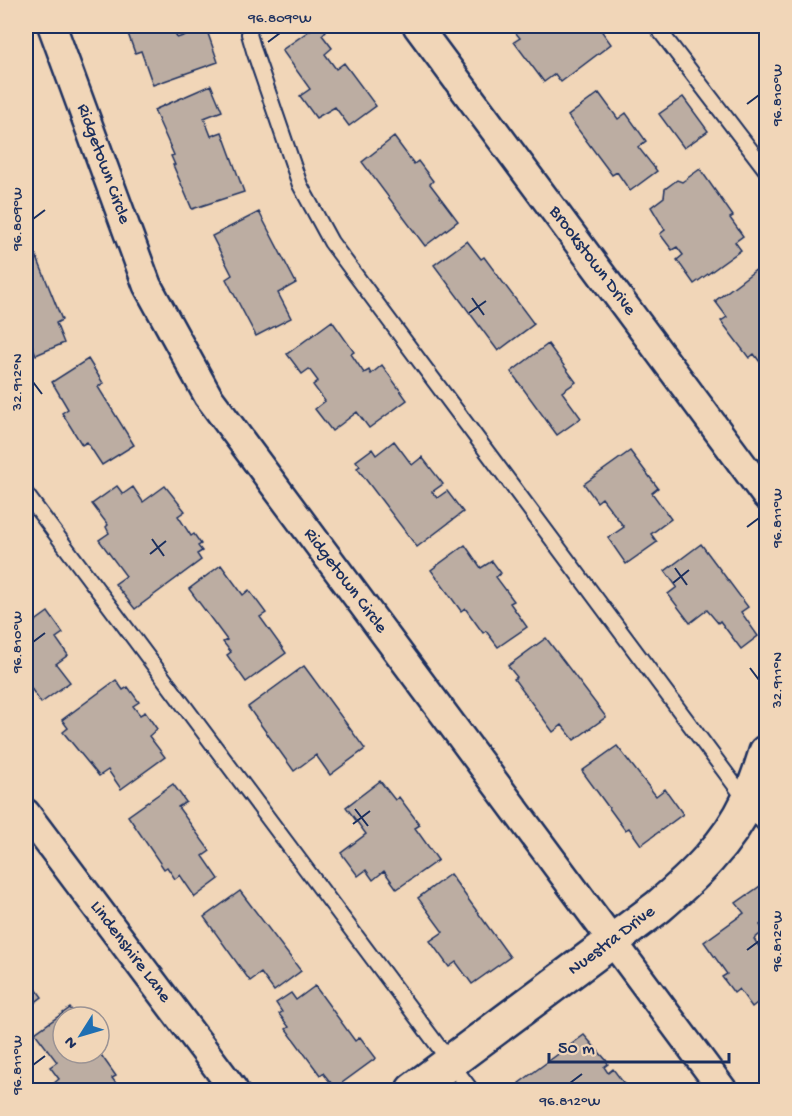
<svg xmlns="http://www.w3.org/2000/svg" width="792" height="1116" font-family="'Gochi Hand',sans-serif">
<rect width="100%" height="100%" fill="#f1d6b8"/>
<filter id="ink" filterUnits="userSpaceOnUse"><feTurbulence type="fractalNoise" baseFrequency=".0167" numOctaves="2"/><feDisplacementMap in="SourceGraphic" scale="12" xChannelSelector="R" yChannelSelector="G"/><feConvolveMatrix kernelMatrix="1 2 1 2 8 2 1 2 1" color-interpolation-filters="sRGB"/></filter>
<g filter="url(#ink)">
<path fill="#bcada2" stroke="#1b2f5e" stroke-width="1.5" d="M132,26H173L177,38L206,28L218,62L153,85L141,51L135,53L126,28Z
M316,26H322L326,31L322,35L332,48L325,54L336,69L344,63L376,106L349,126L335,107L316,118L300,96L310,89L282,50Z
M510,26H598L611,44L561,82L555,74L544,82L514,42L520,38Z
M211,85L222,111L204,118L211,136L222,132L244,192L192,209L173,165H175L171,156L174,155L154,110Z
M599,93L618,119L626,113L646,141L638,147L657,171L630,191L617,172L612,175L568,116Z
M683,97L708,131L684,148L659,114Z
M394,137L414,164L418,161L433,181L430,184L458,221L425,246L362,162Z
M700,169L733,216L730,218L743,236L735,242L741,250L694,284L677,260L683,255L677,247L672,250L660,234L665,230L651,207L664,197L665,189L677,180L682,182Z
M259,212L296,283L278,293L291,318L256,336L226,279L232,275L212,236Z
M467,241L481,259L484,257L534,324L498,351L434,265Z
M36,255L62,320L56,323L64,343L36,355L27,332L30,331L26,320V259Z
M757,269L766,282V370L754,354L749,358L721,321L727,317L715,301Z
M332,321L354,352L351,354L364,373L369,370L371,374L382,365L407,400L369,428L357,412L332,431L315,409L325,401L313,385L318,381L309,369L302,374L287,354Z
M548,344L576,382L562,392L581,418L557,435L511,372Z
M88,359L103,383L98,387L134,445L102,465L87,442L82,445L62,413L68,409L52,382Z
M394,441L412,465L422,457L443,484L432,492L437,498L447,491L463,512L417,547L357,468L360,466L356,461L372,449L376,455Z
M630,451L658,488L652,493L671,519L651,534L657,542L626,564L608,538L624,527L602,498L597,502L584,484Z
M117,486L123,494L133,487L143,502L165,486L185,511L178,516L191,536L194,534L201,544L198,546L202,551L197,554L201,560L135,609L115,584L126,576L99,540L109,533L106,527L108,525L92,504Z
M701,544L748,607L741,612L758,636L741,649L720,621L718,623L707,610L690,623L668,594L677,587L665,571Z
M465,545L481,568L492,561L501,573L496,577L514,601L510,603L527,627L498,647L486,631L483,633L465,608L461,611L431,570Z
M221,565L243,595L249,590L266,613L260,617L286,653L246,682L227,655L231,652L223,642L227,640L189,589Z
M26,610L34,622L48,612L63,633L56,638L68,655L56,664L70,682L41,703L26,681Z
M546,638L606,717L574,740L562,725L553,732L514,679L517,677L508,666Z
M304,666L365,749L330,775L316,755L294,771L248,707Z
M116,680L123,690L128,687L139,702L133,706L140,715L145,712L157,729L149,736L165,757L121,789L108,770L99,776L63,732L68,728L62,720Z
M617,746L656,796L665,789L683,814L641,845L629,828L625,830L582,771Z
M380,781L395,800L399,797L420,825L415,828L438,860L397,889L384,871L373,880L366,870L358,876L341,853L366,834L346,807Z
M173,784L186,802L178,807L210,851L203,856L219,879L195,897L180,875L175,879L167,867L164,869L128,816Z
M450,874L510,957L472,984L456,962L449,967L430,941L443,932L418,898Z
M763,884L766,888V920L760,925L764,931L754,939L766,957V996L752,1007L739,989L734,993L722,977L727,974L704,942L744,913L736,903Z
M240,891L301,971L274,991L261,973L250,981L204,917Z
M26,959L32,967L26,972Z
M26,975L42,997L26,1009Z
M315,986L355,1041L360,1037L376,1058L335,1088L323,1073L320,1075L286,1029L289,1027L279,1014L282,1012L276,1003L291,993L296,1000Z
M70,1008L77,1017H63V1053L99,1052L116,1076L112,1078L121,1090H58L53,1084L59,1079L50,1067L57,1062L35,1033Z
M584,1035L606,1060L608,1064L604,1067L608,1073L613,1069L629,1090H525L519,1083Z"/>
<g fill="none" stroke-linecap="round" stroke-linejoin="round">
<g stroke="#1b2f5e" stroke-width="18">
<path id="service" d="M251,26L249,34L254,51L300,185L331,242L766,827
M656,26L766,170
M26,494L471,1090"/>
</g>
<g stroke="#1b2f5e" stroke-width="32">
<path id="minor" d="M52,26L147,285L208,396L723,1090
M417,26L766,496
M26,813L234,1090"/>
</g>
<g stroke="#1b2f5e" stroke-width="38">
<path id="tertiary" d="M413,1090L658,907C693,877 728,844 748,801C756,785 761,768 766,752"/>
</g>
<use href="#service" stroke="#f1d6b8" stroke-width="14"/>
<use href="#minor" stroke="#f1d6b8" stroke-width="27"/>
<use href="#tertiary" stroke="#f1d6b8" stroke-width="33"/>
</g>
</g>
<path fill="none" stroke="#1b2f5e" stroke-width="2" d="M268,42L280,33M747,104L759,95M33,219L45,210M472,298L484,315M469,313L486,301M33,382L42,394M747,527L759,518M152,539L164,556M150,554L166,541M675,568L687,585M673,583L689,570M33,642L45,633M750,668L759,680M355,809L368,826M353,824L370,811M747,950L759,941M33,1065L45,1056M570,1083L582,1074"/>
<g text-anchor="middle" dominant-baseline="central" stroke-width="6" stroke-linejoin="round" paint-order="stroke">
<g font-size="18" fill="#1b2f5e" stroke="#f1d6b8">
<text transform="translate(103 164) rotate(70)">Ridgetown Circle</text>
<text transform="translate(592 261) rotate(53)">Brookstown Drive</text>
<text transform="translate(345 581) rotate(53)">Ridgetown Circle</text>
<text transform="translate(612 941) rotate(-37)">Nuestra Drive</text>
<text transform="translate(130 952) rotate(53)">Lindenshire Lane</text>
</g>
</g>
<rect width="792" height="1116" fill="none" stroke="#f1d6b8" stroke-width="66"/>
<g transform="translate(81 1035) rotate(233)"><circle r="28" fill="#f1d6b8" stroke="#9b9394" stroke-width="1.5"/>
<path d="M0-4.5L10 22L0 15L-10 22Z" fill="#1f6fb2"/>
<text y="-9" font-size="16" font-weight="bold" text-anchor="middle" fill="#1b2f5e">N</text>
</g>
<path d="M549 1053v9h180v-9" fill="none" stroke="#1b2f5e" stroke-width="3"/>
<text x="558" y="1053" font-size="18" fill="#1b2f5e" stroke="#f1d6b8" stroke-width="4.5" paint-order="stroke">50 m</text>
<rect x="33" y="33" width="726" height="1050" fill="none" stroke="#1b2f5e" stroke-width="2"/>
<g font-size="15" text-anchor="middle" fill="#1b2f5e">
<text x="280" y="22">96.809°W</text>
<text transform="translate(776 95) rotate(-90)" y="5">96.810°W</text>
<text transform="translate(16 219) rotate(-90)" y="5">96.809°W</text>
<text transform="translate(16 382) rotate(-90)" y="5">32.912°N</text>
<text transform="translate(776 518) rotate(-90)" y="5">96.811°W</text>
<text transform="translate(16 642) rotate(-90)" y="5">96.810°W</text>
<text transform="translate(776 680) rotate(-90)" y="5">32.911°N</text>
<text transform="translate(776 941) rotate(-90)" y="5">96.812°W</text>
<text transform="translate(16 1065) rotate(-90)" y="5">96.811°W</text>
<text x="570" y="1105">96.812°W</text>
</g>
</svg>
